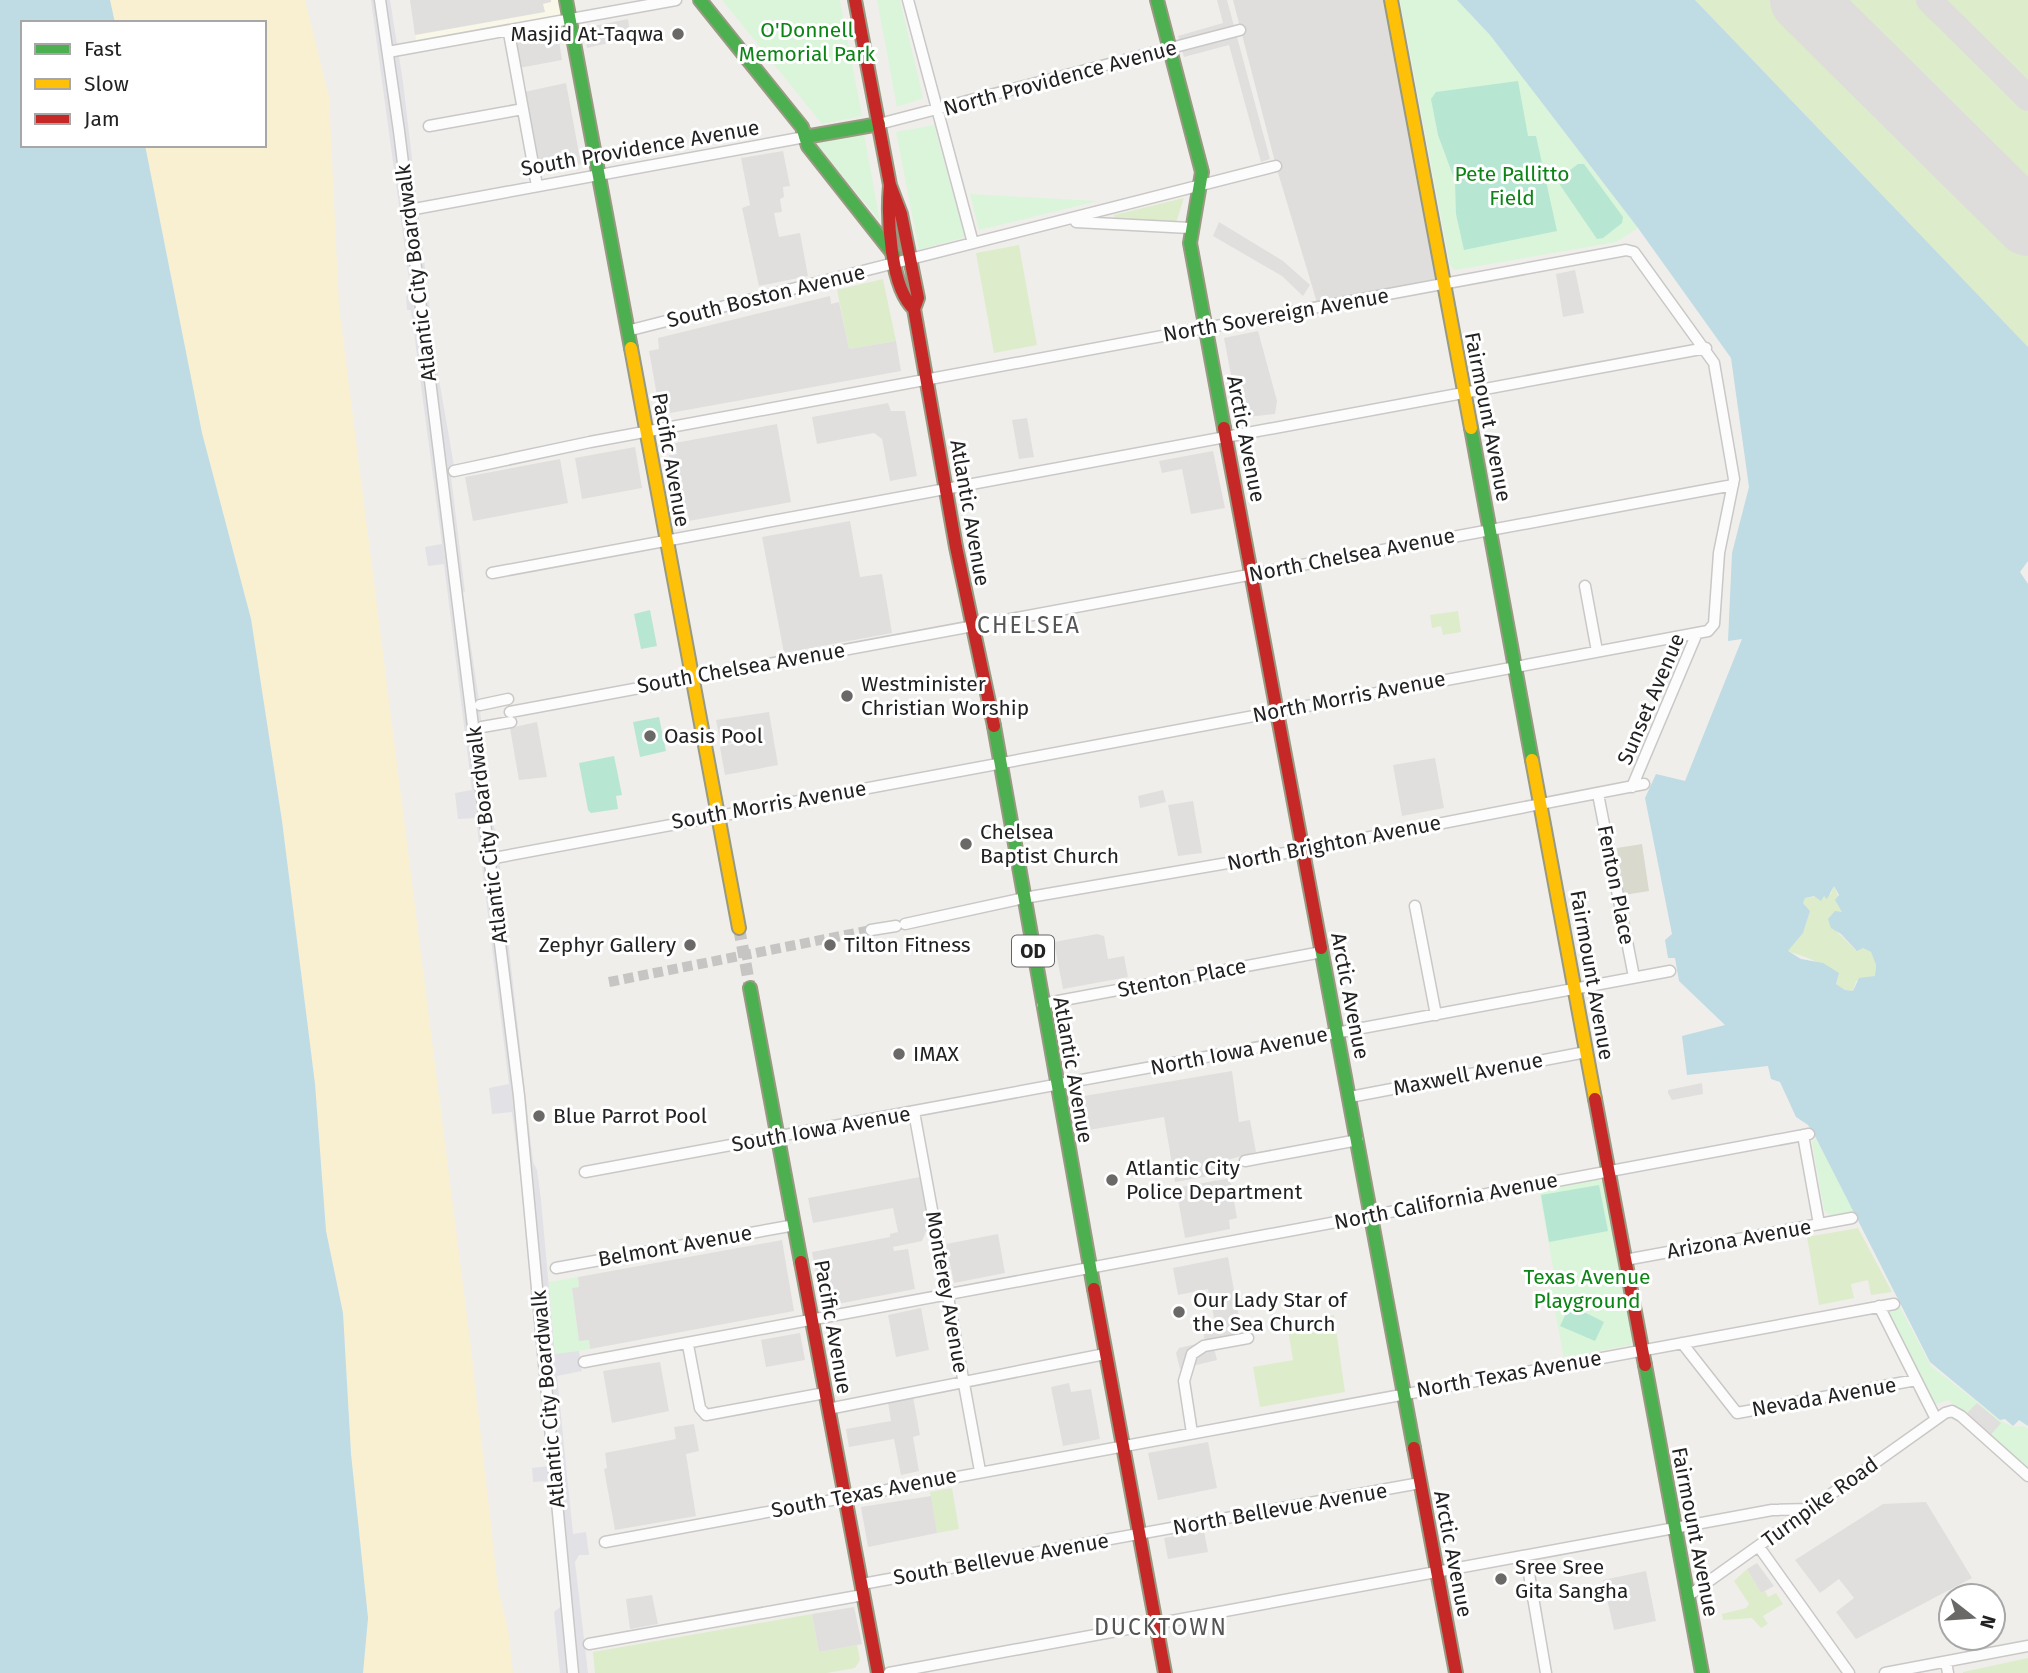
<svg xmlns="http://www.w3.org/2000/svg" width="2028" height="1673" font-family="'Fira Sans',sans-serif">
<rect width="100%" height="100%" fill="#f0eeeb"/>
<path fill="#dfdedc" d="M1233,0H1391L1443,283L1318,306L1276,166Z"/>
<path fill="#f8f7e8" d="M411,0H566L570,20L417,48Z"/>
<path fill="#d9d9cd" d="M1642,844L1649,891L1624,895L1617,848Z"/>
<path fill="#ddeccb" d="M1695,0H2028V347Z
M1184,198L1176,223L1115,218L1114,215Z
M1019,245L1037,345L994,353L976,253Z
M883,279L896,341L849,349L837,290Z
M1458,611L1461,632L1443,635L1441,626L1432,628L1430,615Z
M1834,885L1844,913L1836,931L1856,950L1863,948L1871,952L1876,965L1875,976L1856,981L1853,991L1845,990L1836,984L1839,973C1828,967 1798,952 1787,952L1803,933L1810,911L1803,903L1805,898L1831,894Z
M1858,1228L1892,1292L1871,1295L1868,1280L1851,1284L1854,1298L1819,1305L1807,1237Z
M1334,1315L1345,1392L1260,1407L1253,1367L1293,1360L1287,1324Z
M952,1488L959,1529L937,1533L930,1492Z
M1747,1569L1761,1593L1765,1591L1768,1597L1776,1593L1783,1604L1763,1616L1768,1624L1761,1628L1752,1618L1723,1620L1722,1614L1746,1608L1749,1604L1734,1581Z
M812,1614L819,1652L857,1645L860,1660L855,1668L827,1673H595L593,1652Z
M2028,1658V1673H1963V1672Z"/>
<path fill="#f8f0d0" d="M110,0H305L329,97L339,306L471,1349L498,1588L508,1630L513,1673H363L368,1618L351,1454L343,1313L326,1231L315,1084L282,821L251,619L202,433L145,145H264V23H115Z"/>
<path fill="#daf5da" d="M722,0H840L862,116L822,124Z
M877,0H900L923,98L897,107Z
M1400,0H1457L1490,35L1638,228L1616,242L1455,270L1450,265Z
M934,125L965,237L919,250L896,132Z
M864,134L880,221L815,143Z
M970,194L1098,201L979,230Z
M1816,1138L1854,1212L1832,1216L1824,1210L1812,1142Z
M1597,1179L1604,1183L1632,1341L1630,1345L1564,1358L1548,1275L1554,1273L1539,1190Z
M578,1277L579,1287L572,1289L579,1341L589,1340L590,1349L555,1355L549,1282Z
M1900,1307L1931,1366L2001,1421L2013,1427L2024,1426L2028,1429V1472L1948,1400L1933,1405L1888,1317L1887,1310Z"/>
<path fill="#b7e6d2" d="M1518,81L1528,136H1536L1557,231L1464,250L1456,214L1455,181L1438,135L1431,99L1436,92Z
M1578,164H1584L1623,217L1622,223L1603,238L1597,239L1560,185V178Z
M650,610L657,646L641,649L634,614Z
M659,717L666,751L640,757L633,722Z
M614,756L622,795L616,796L618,809L591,813L588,810L579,763Z
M1599,1185L1608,1231L1549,1242L1541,1195Z
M1570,1305L1604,1322L1595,1341L1560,1326Z"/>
<path fill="#e0dfde" d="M410,0H551V2L543,4L545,12L415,35Z
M1217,0H1227L1270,159L1261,162L1229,45L1184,57L1178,36L1223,23Z
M628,19L631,38L587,48L584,28Z
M558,34L562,60L519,68L514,41Z
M566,83L581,164L540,172L524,92Z
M783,151L790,186L783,187L784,197L780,199L782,212L774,213L779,237L800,233L808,276L759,286L742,208L750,205L741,158Z
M1219,222L1283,261L1310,285L1303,296L1282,276L1213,236Z
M1575,270L1584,313L1563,317L1556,274Z
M830,296L831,304L839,302L849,349L896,341L901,371L670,413L668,405L659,407L649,351L659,349L658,338Z
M1258,331L1277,401L1275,414L1239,418L1224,338Z
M888,403L891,411H905L917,476L890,481L882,439L874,433L817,444L812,417Z
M1027,418L1034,457L1019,459L1012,420Z
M777,424L791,502L689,521L688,514L680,516L669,455L677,454L675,443Z
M635,447L642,488L582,499L575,458Z
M1213,451L1225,508L1191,514L1182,469L1162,473L1159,461Z
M560,459L568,503L473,521L465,477Z
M850,521L860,577L882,574L892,633L784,653L762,537Z
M769,712L778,765L725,775L720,747L743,741L721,745L716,720Z
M537,722L547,777L519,780L510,728Z
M1435,758L1444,808L1402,816L1393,765Z
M1163,790L1166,802L1140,808L1138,796Z
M1193,801L1202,853L1178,856L1168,805Z
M1097,934L1104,936L1108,959L1124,956L1128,977L1063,989L1054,942Z
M1232,1071L1239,1122L1250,1120L1256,1152L1227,1160V1163L1220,1165L1221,1174L1175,1182L1164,1117L1083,1131L1078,1097Z
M1702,1083L1703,1094L1672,1100L1668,1093V1090Z
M920,1177L929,1225L922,1241L893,1247L894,1251L908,1249L915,1289L822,1307L812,1252L890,1237V1234L898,1232L893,1208L813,1223L808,1198Z
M1230,1178L1237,1218L1229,1220L1230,1229L1185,1238L1176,1188Z
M998,1234L1005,1273L954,1283L946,1244Z
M782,1240L794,1311L590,1349L589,1340L579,1341L572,1288L579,1287L578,1277Z
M1228,1257L1240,1323L1249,1330L1212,1340L1217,1360L1180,1369L1176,1353L1179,1348L1205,1342L1202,1325L1215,1322L1208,1289L1178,1295L1173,1268Z
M921,1308L929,1350L896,1357L888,1315Z
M800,1333L805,1360L766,1367L761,1340Z
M660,1362L669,1411L612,1423L603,1371Z
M1069,1383L1071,1392L1091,1389L1100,1439L1063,1446L1051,1387Z
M913,1397L920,1435L913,1437L919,1471L901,1475L894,1439L849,1447L846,1429L891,1421L888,1402Z
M1977,1403L2001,1423L1989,1437L1964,1416Z
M694,1424L699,1451L686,1454L696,1516L615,1530L604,1469L607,1468L605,1453L676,1439L674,1427Z
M1208,1442L1217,1488L1158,1500L1148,1453Z
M931,1496L937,1533L868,1547L861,1507Z
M1926,1502L1972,1578L1856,1639L1836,1612L1854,1598L1839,1579L1820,1593L1795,1560L1883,1504Z
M1204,1531L1208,1552L1168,1559L1164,1538Z
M1757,1563L1774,1586L1761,1593L1747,1569Z
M1646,1571L1656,1621L1614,1630L1603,1580Z
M652,1595L658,1624L630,1629L626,1599Z
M854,1607L862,1644L819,1652L812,1614Z"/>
<path fill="#e2e1e5" d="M371,0H390L403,82L436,362L454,466L450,468L465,592L463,593L479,701L492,822L496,832L533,1162L537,1170L541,1200L555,1354L579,1351L582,1371L557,1376L573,1534L586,1532L589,1555H579L575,1562L588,1673H560L554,1612L563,1605L550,1481L533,1482L532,1468L549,1466L522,1191L512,1112L492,1114L489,1088L509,1084L476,818L458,819L455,793L472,790L444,564L428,566L425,547L442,544L411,310H407L406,296L411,294Z"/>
<path fill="#bfdbe3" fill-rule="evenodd" d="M0,0H110L115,23H23V145H145L202,433L251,619L282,821L315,1084L326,1231L343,1313L351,1454L368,1618L363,1673H0Z
M1457,0H1695L2028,347V561L2020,572L2028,584V1426L2019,1420L2013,1426L2005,1419L2000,1420L1930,1362L1816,1138L1808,1125L1796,1117L1780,1082L1771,1079L1768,1066L1687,1075L1682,1036L1725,1025L1679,981L1675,958H1668L1665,940L1672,934L1645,798L1656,774L1685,781L1742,639L1728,641L1732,553L1749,487L1731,358L1638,228L1490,35ZM1834,886L1839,895L1835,900L1842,912L1835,911L1828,919L1831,928L1841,934L1857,951L1863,948L1871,952L1876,965L1875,976L1859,978L1853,991L1845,990L1836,984L1839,973L1823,963L1801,959L1788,951L1803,933L1810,911L1803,903L1805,898L1814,896L1821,901L1824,896L1827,899Z"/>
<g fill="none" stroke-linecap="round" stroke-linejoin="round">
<path stroke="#dedddc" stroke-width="26" d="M1929,0L2028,98"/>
<path stroke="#dedddc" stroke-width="66" d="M1803,0L2028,223"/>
<path stroke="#c7c5c3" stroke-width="10" stroke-dasharray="10 5" stroke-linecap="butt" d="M609,982L871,930"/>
<path stroke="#c7c5c3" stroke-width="12" stroke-dasharray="12 6" stroke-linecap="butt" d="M739,928L750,988"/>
<g stroke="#c9c8c7" stroke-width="13">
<path id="street" d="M380,0L399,131L519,1096L573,1673
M908,0L973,243
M509,33L537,186
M388,52L676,0
M879,124L1240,30
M429,126L523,109
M409,210L805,137
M1076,222L1190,228
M627,331L1276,166
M454,471L590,442L1626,250L1634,252L1714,363L1734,479L1719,553L1714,624L1708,631L489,859
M492,573L1706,348
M1585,586L1597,651
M480,705L508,699
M510,712L1733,485
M482,727L511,722
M1632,787L1697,633
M1598,794L1634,977
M1415,906L1436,1015
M905,924L1024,898L1303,850L1644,784
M871,930L896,926
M1042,1004L1322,952
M1350,1097L1586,1052
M914,1112L980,1471
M1803,1135L1819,1224
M1245,1161L1358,1140
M585,1172L1670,971
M1625,1260L1852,1218
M556,1268L795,1225
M1879,1306L1936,1419
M1682,1343L1737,1413L1916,1380
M688,1345L700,1408L706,1415L825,1393
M584,1362L1809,1134
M828,1409L1105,1354
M1192,1433L1184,1381L1192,1354L1204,1346L1248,1338
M605,1542L1894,1304
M1759,1547L1849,1673
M1526,1556L1546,1673
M862,1584L1420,1483
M1688,1596L1945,1413L1952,1411L1961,1416L2028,1476
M589,1644L863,1595
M1946,1662L1948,1673
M889,1673L1772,1510L1811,1509
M1885,1673L2028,1646"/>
</g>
<g stroke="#999a82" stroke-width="16">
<path id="fast" d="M566,0L631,348
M700,0L802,127L808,146L894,255
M1157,0L1202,172L1190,243L1224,428
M805,137L879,124
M1471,428L1532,760
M994,726L1094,1289
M1321,948L1414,1448
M750,988L801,1262
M1645,1365L1702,1673"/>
</g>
<g stroke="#999a82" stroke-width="16">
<path id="slow" d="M1391,0L1471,428
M631,348L739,928
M1532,760L1595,1099"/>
</g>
<g stroke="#999a82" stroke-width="16">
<path id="jam" d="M855,0L890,185L901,214L918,298L914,309
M890,185C887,217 890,287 914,309L956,547L994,726
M1224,428L1321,948
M1595,1099L1645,1365
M801,1262L878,1673
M1094,1289L1165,1673
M1414,1448L1456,1673"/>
</g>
<use href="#street" stroke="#fdfcfc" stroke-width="10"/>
<use href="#fast" stroke="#4caf50" stroke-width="12"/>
<use href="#slow" stroke="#ffc107" stroke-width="12"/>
<use href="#jam" stroke="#c62828" stroke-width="12"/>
</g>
<g fill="#6a6968" stroke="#fff" stroke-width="2.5">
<circle cx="678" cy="34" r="7"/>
<circle cx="847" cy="696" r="7"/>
<circle cx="650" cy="736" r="7"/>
<circle cx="966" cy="844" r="7"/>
<circle cx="690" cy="945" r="7"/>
<circle cx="830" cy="945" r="7"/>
<circle cx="899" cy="1054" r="7"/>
<circle cx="539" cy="1116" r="7"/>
<circle cx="1112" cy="1180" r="7"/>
<circle cx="1179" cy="1312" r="7"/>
<circle cx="1501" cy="1579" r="7"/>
</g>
<g text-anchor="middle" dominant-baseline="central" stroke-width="6" stroke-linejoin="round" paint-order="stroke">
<rect fill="#fff" stroke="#646464" stroke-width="2" x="1012" y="935.5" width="42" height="31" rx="5"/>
<g font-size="19" font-weight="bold" fill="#222">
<text x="1033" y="951">OD</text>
</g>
<g font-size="21" fill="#0c8416" stroke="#fff">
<text x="807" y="30">O'Donnell<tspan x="807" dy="24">Memorial Park</tspan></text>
<text x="1512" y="174">Pete Pallitto<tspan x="1512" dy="24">Field</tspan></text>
<text x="1587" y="1277">Texas Avenue<tspan x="1587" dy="24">Playground</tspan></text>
</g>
<g font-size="21" fill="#222" stroke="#fff" text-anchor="start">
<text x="664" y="34" text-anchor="end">Masjid At-Taqwa</text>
<text x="861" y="684">Westminister<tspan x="861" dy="24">Christian Worship</tspan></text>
<text x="664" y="736">Oasis Pool</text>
<text x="980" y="832">Chelsea<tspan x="980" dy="24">Baptist Church</tspan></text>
<text x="676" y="945" text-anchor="end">Zephyr Gallery</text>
<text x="844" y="945">Tilton Fitness</text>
<text x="913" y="1054">IMAX</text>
<text x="553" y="1116">Blue Parrot Pool</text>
<text x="1126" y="1168">Atlantic City<tspan x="1126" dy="24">Police Department</tspan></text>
<text x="1193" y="1300">Our Lady Star of<tspan x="1193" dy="24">the Sea Church</tspan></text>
<text x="1515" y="1567">Sree Sree<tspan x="1515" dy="24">Gita Sangha</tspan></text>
</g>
<g font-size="21" fill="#222" stroke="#fff">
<text transform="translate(1060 78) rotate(-15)">North Providence Avenue</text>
<text transform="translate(640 148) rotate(-10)">South Providence Avenue</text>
<text transform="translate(416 273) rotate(-97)">Atlantic City Boardwalk</text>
<text transform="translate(766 296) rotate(-14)">South Boston Avenue</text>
<text transform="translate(1276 315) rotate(-10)">North Sovereign Avenue</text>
<text transform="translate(1488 417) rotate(79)">Fairmount Avenue</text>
<text transform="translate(1246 439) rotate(79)">Arctic Avenue</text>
<text transform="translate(671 460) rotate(80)">Pacific Avenue</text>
<text transform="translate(970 513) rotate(80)">Atlantic Avenue</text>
<text transform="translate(1352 555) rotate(-11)">North Chelsea Avenue</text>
<text transform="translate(741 668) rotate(-10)">South Chelsea Avenue</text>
<text transform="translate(1349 697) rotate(-11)">North Morris Avenue</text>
<text transform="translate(1651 699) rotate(-67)">Sunset Avenue</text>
<text transform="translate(769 805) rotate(-10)">South Morris Avenue</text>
<text transform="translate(487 835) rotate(-97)">Atlantic City Boardwalk</text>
<text transform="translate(1334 843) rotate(-11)">North Brighton Avenue</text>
<text transform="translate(1616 885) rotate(79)">Fenton Place</text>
<text transform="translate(1592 975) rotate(80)">Fairmount Avenue</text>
<text transform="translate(1182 978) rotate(-11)">Stenton Place</text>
<text transform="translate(1350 996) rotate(79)">Arctic Avenue</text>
<text transform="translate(1239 1051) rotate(-11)">North Iowa Avenue</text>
<text transform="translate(1073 1070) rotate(80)">Atlantic Avenue</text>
<text transform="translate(1468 1074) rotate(-11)">Maxwell Avenue</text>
<text transform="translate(821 1129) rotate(-10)">South Iowa Avenue</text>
<text transform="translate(1446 1201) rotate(-11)">North California Avenue</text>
<text transform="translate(1739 1239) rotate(-10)">Arizona Avenue</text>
<text transform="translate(675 1246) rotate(-10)">Belmont Avenue</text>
<text transform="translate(947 1292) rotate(80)">Monterey Avenue</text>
<text transform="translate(833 1327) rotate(80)">Pacific Avenue</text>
<text transform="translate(1509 1374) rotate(-10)">North Texas Avenue</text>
<text transform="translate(1824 1397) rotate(-10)">Nevada Avenue</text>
<text transform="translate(548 1399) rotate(-95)">Atlantic City Boardwalk</text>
<text transform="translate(864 1493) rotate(-11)">South Texas Avenue</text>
<text transform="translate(1820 1502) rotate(-36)">Turnpike Road</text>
<text transform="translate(1280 1509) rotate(-10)">North Bellevue Avenue</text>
<text transform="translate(1695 1532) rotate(79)">Fairmount Avenue</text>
<text transform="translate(1453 1554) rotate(79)">Arctic Avenue</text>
<text transform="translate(1001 1559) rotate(-10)">South Bellevue Avenue</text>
</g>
<g font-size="23" letter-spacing="2" fill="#555" stroke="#fff">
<text x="1029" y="625">CHELSEA</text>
<text x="1161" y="1627">DUCKTOWN</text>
</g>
</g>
<rect x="21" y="21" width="245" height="126" fill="#ffffff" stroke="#a7a7a7" stroke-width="2"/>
<rect x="35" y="44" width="35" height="10" fill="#4caf50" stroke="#a7a7a7" stroke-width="2"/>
<text x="84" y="56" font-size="21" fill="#222222">Fast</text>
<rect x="35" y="79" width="35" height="10" fill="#ffc107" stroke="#a7a7a7" stroke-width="2"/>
<text x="84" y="91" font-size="21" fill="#222222">Slow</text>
<rect x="35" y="114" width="35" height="10" fill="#c62828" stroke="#a7a7a7" stroke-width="2"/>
<text x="84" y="126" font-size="21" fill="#222222">Jam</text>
<g transform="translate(1972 1617) rotate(107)"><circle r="33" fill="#ffffff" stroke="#a7a7a7" stroke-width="2"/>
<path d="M0-5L12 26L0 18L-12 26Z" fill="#6a6968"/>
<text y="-10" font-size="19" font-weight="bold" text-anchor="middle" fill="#222222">N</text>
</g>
</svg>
